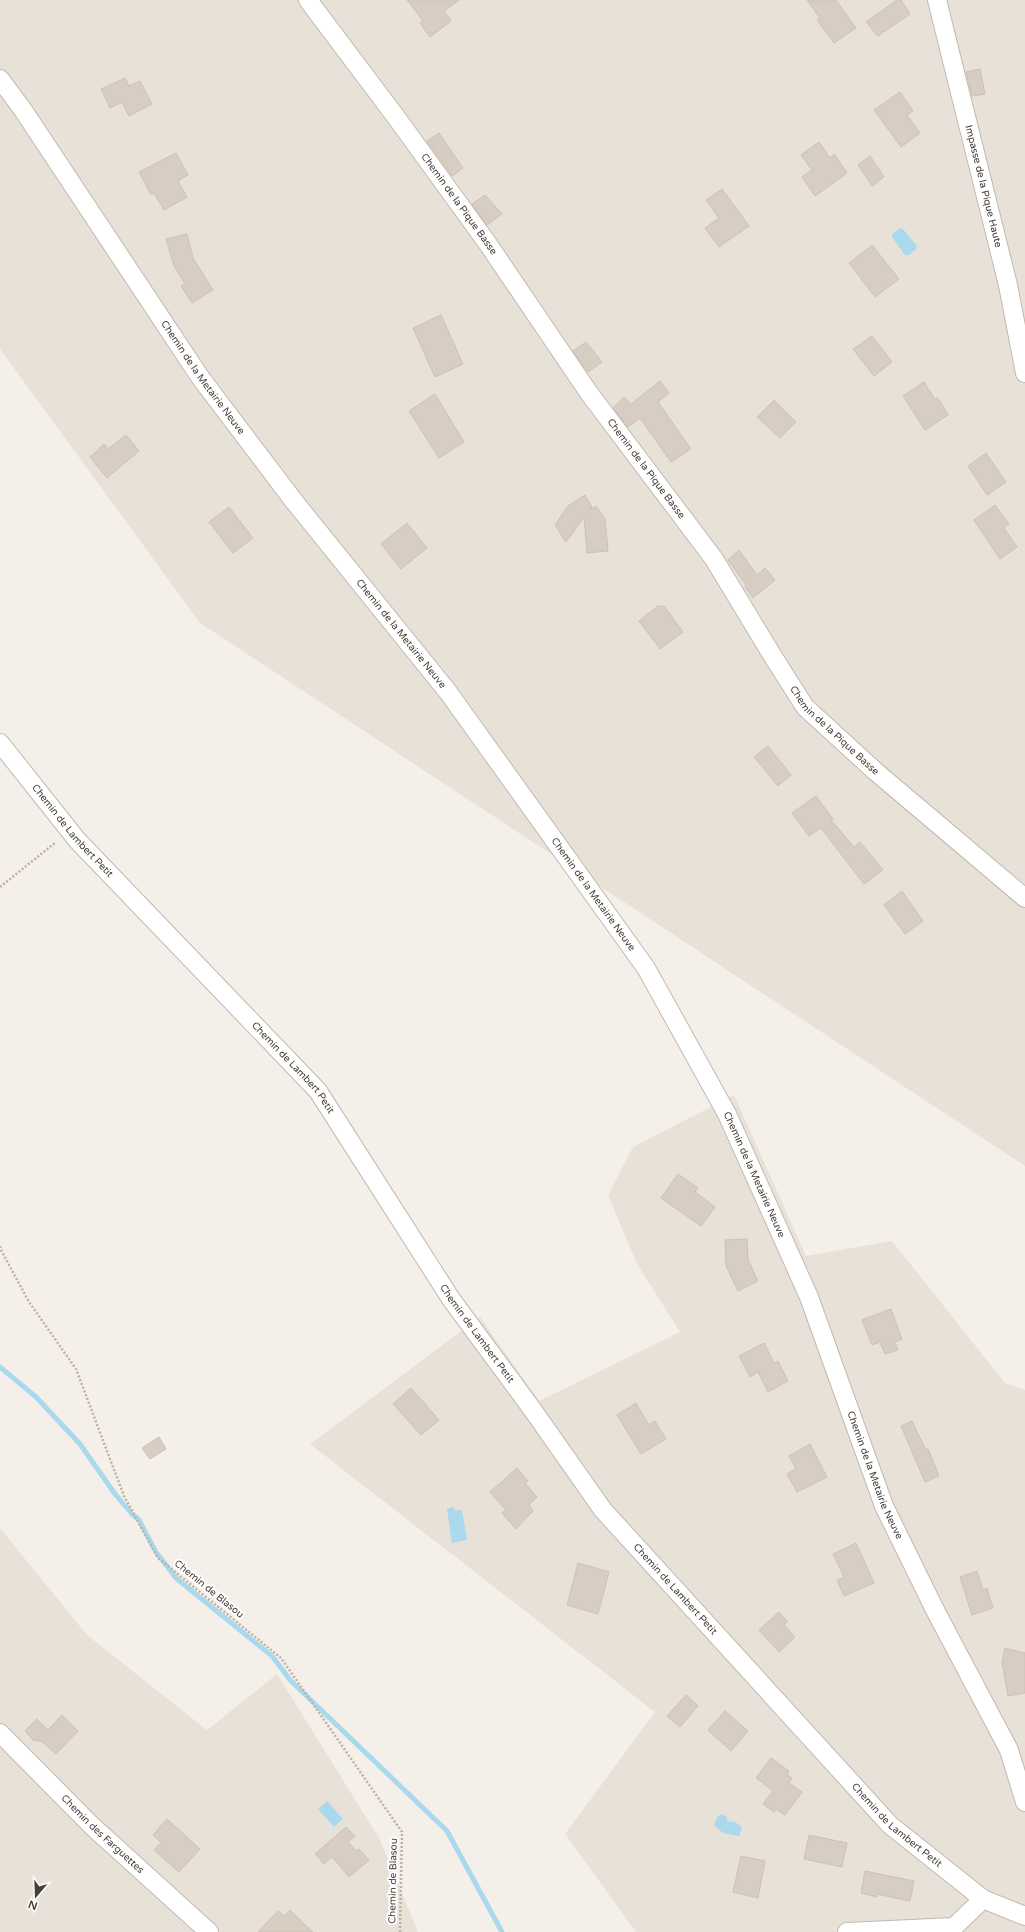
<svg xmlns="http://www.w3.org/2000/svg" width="1025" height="1932" font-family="'Varela Round',sans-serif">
<rect width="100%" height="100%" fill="#f4f0e9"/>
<path fill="#e7e1d8" d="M0,0H1025V1166L200,623L0,349Z
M734,1095L806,1256L892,1241L1005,1383L1025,1390V1932H636L565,1834L655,1712L310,1444L480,1317L539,1401L680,1332L637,1264L608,1195L633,1147Z
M0,1528L87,1635L207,1730L277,1674L379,1838L418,1932H0Z"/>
<path fill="#aad8ed" d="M900,228L903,229L917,246L916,249L909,255H905L892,237V234Z
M453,1507L456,1511L462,1510L467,1540L452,1543L447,1509Z
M327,1801L343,1819L334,1827L318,1809Z
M722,1814L727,1817V1821L735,1822L742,1827L739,1836L723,1833L714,1825L717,1817Z"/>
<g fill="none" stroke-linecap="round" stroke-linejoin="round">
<path stroke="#aad8ed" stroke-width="5" d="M0,1367L36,1397L80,1444L115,1494L132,1514L139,1520L156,1552L176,1578L272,1656L291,1681L447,1831L502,1932"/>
</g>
<path fill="#d8cdc2" stroke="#cfc1b3" d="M407,0H459L444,11L451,21L430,37L420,23L423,21Z
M807,0H836L856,28L834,43L817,20L820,18Z
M897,0H901L910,14L878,36L866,22Z
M980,69L985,94L972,96L966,72Z
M125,78L129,86L140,81L152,104L129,116L122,102L110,108L101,89Z
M900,92L913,111L907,115L920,133L901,147L874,110Z
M439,133L463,168L452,176L427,141Z
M819,142L830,158L834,154L847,173L815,196L802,177L812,170L801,155Z
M176,153L188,175L178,181L187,197L164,210L154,193L151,195L139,172Z
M870,156L884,177L872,186L858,165Z
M722,189L749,226L719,247L705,228L719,218L706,200Z
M485,195L502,214L487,225L472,204Z
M187,234L193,258L213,290L192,303L181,286L185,284L174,266L166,239Z
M872,245L899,279L875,297L849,263Z
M441,315L463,364L435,377L413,328Z
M872,336L892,362L874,376L853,349Z
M586,342L602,362L588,372L573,351Z
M660,381L669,393L658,402L691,449L671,462L640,418L628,427L613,408L624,397L631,404Z
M924,382L935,399L938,398L948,415L925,430L903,396Z
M435,394L464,442L439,458L409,411Z
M774,400L796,422L780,438L757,417Z
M126,435L139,451L107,478L90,457L104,444L108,449Z
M986,453L1006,482L987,495L968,466Z
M585,495L592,507L589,510L596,506L605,519L608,551L587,553L584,517L566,542L555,525L568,506Z
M995,505L1009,524L1004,528L1017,547L1000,559L974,520Z
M229,507L253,538L233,553L209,522Z
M407,523L427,548L401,569L381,544Z
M739,550L757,575L765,568L775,580L753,598L745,587L746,585L728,560Z
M658,606H664L683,632L660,649L639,621Z
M768,746L791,775L778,786L754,757Z
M816,796L833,819L831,820L854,847L860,842L883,870L864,884L821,828L809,836L792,813Z
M902,891L923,921L905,934L884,905Z
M678,1174L698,1188L695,1192L715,1207L701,1226L661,1198Z
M747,1239L748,1260L758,1281L738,1291L726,1266L725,1240Z
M891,1309L902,1339L895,1342L898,1350L885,1354L880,1342L872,1345L862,1320Z
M764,1343L774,1363L778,1361L788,1381L768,1392L758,1372L750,1377L739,1356Z
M411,1388L439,1420L421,1435L393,1404Z
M636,1403L649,1425L655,1421L666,1439L641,1454L617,1415Z
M912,1421L926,1450L928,1449L939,1476L925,1482L901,1426Z
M159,1437L166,1449L150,1459L142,1448Z
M810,1444L827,1477L797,1492L787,1474L796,1469L789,1456Z
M517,1468L528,1481L525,1483L537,1497L529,1505L533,1511L516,1529L502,1513L506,1510L490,1492Z
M856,1543L874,1583L844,1596L837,1580L844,1577L833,1554Z
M578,1563L609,1572L598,1614L567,1605Z
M977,1571L983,1590L987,1588L993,1608L972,1615L960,1577Z
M779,1612L787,1621L784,1625L795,1637L779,1652L759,1630Z
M1005,1648L1025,1653V1693L1008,1696L1002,1662Z
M686,1695L698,1706L680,1727L667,1716Z
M725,1711L748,1731L731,1751L708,1730Z
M62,1715L78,1731L56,1754L41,1741L33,1740L25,1731L37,1719L48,1730Z
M771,1758L789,1771L787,1775L792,1778L789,1783L802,1792L785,1815L776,1809L774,1812L763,1804L773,1791L756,1778Z
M167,1819L200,1849L179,1872L154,1850L161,1843L153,1835Z
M346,1827L355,1836L348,1842L356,1851L359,1849L369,1860L349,1877L332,1857L324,1864L315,1854Z
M809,1835L847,1843L842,1867L804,1859Z
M741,1856L765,1861L758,1898L733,1892Z
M865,1871L914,1881L910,1901L877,1894V1897L861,1893Z
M290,1910L313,1932H258L278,1911L284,1916Z"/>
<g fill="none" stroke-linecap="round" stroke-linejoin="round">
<g stroke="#c2b9af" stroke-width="20">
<g id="street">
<path id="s1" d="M308,0L396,117L488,244L589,393L714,559L772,655L805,707L875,771L1025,898"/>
<path id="s2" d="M937,0L1008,285L1025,373"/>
<path id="s3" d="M0,79L23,110L200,377L293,500L448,692L646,968L727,1114L809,1297L884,1506L935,1610L1009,1750L1025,1802"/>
<path id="s4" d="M0,743L77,840L318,1091L451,1299L532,1409L603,1510L890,1825L983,1899L1025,1916"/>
<path id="s5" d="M0,1733L92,1826L209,1932"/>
<path d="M847,1932L954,1927L983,1899"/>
</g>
</g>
<path stroke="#c0b19e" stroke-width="2.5" stroke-dasharray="2 2" stroke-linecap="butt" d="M0,887L56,842
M0,1246L1,1250L29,1302L76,1369L124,1496L158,1558L281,1658L402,1832L400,1932"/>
<use href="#street" stroke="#fff" stroke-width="18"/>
</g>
<g text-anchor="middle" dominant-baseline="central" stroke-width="4" stroke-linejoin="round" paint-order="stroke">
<g font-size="10" fill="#474038" stroke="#fff">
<text stroke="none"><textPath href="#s2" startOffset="192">Impasse de la Pique Haute</textPath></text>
<text stroke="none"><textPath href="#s1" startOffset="254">Chemin de la Pique Basse</textPath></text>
<text stroke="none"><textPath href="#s3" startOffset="361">Chemin de la Metairie Neuve</textPath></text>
<text stroke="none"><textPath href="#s1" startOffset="578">Chemin de la Pique Basse</textPath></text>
<text stroke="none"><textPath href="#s3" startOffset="685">Chemin de la Metairie Neuve</textPath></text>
<text stroke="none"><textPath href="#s1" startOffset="902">Chemin de la Pique Basse</textPath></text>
<text stroke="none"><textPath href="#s4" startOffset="114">Chemin de Lambert Petit</textPath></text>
<text stroke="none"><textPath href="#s3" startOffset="1009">Chemin de la Metairie Neuve</textPath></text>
<text stroke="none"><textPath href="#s4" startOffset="438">Chemin de Lambert Petit</textPath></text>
<text stroke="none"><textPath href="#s3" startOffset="1333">Chemin de la Metairie Neuve</textPath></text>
<text stroke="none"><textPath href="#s4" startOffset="762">Chemin de Lambert Petit</textPath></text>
<text stroke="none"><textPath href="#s3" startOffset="1657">Chemin de la Metairie Neuve</textPath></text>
<text transform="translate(209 1589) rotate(39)">Chemin de Blasou</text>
<text stroke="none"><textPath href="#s4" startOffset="1086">Chemin de Lambert Petit</textPath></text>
<text stroke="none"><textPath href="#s4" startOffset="1410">Chemin de Lambert Petit</textPath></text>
<text stroke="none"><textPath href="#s5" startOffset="144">Chemin des Farguettes</textPath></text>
<text transform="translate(393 1881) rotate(-89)">Chemin de Blasou</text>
</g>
</g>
<g transform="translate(36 1896) rotate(199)" stroke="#ffffff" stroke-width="3" paint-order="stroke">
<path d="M0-3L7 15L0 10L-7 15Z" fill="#474038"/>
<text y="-6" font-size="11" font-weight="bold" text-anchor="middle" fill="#474038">N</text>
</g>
</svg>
